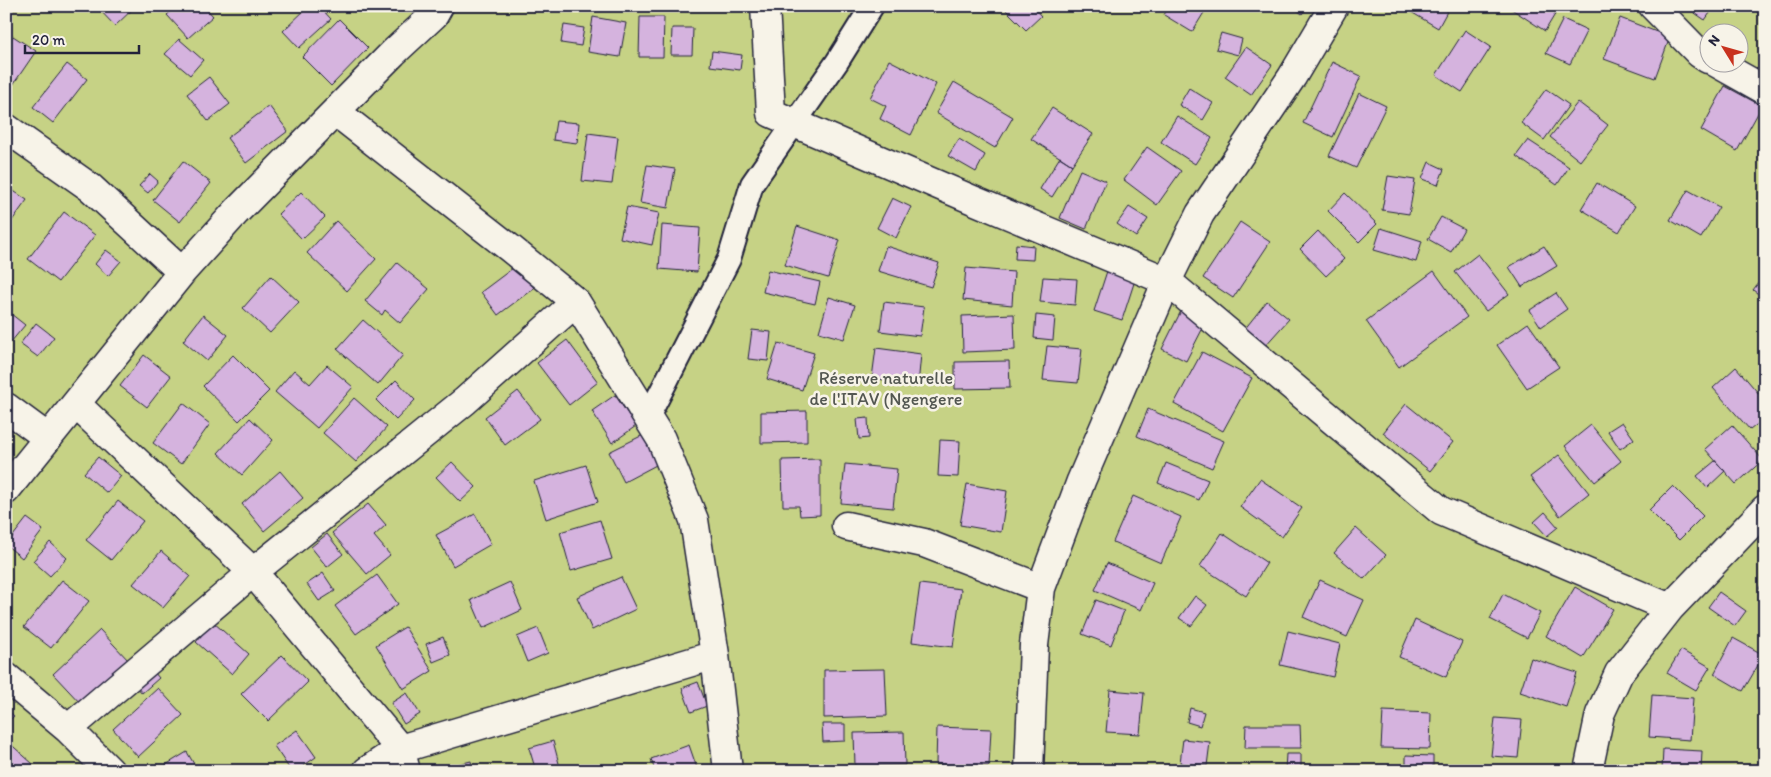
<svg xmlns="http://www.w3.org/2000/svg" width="1771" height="777" font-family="Itim,sans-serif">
<rect width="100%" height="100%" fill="#ede0e5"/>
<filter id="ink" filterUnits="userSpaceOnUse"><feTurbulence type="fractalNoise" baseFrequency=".02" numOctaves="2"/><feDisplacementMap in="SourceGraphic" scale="10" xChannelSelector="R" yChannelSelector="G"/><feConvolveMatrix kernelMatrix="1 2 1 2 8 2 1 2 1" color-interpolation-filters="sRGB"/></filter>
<g filter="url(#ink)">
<path fill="#c6d285" stroke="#747a60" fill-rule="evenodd" d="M6,6H1765V771H6ZM1708,32H1738V62H1708Z"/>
<path fill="#d5b3de" stroke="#22223b" d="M96,6H136L115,26Z
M177,6H204L213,16L188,38L167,15Z
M309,6H319L331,19L299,48L283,31Z
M1010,6H1032L1041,16L1026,30L1006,10Z
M1169,6H1208L1192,32L1164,15Z
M1292,6H1308L1302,14Z
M1401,6H1450L1438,28Z
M1507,6H1560L1545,31Z
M1691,6H1715L1705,20L1689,9Z
M593,17L626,23L620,57L588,52Z
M640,17H664L663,57H639Z
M1620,18L1670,37L1655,78L1604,59Z
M339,19L368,48L331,86L302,57Z
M1563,19L1587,30L1570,64L1546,53Z
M564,25L584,28L581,46L561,43Z
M672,28H693L692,55H671Z
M1465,30L1491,47L1462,92L1436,75Z
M1221,33L1242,39L1238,55L1216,49Z
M13,36L36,51L6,95V46Z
M179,39L203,60L190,75L165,54Z
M1246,47L1272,65L1251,95L1225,77Z
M712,51L742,55L740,70L710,66Z
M889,60L936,84L911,135L880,119L886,106L870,98Z
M1332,62L1361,76L1333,137L1303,123Z
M67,64L87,79L53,123L33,107Z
M209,77L230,104L208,121L187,94Z
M954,82L1013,117L995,148L936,113Z
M1725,86L1762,106L1737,151L1701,130Z
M1189,88L1213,103L1203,120L1179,105Z
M1546,89L1569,105L1544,140L1521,123Z
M1359,93L1386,106L1356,168L1329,156Z
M1578,102L1608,125L1580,161L1550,137Z
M269,106L288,131L246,163L227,138Z
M1052,108L1093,134L1072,165L1031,139Z
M1177,116L1212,138L1195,164L1161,142Z
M556,121L579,123L577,143L553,140Z
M588,133L618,137L612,184L582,181Z
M959,139L985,155L976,172L948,156Z
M1528,140L1569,167L1557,185L1516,156Z
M1147,147L1181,171L1157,205L1124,180Z
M1060,157L1072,165L1052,197L1040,189Z
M183,161L211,183L180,222L153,200Z
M1429,162L1444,169L1438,185L1422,179Z
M647,165L675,169L668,208L640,203Z
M1080,170L1106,181L1086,229L1060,218Z
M150,174L158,181L148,193L139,186Z
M1388,176L1415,180L1409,214L1382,210Z
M1597,183L1635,206L1619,232L1581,209Z
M6,186L27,200L6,229Z
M1688,190L1719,207L1701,238L1670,220Z
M301,192L325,217L302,239L278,214Z
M1345,193L1377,224L1359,242L1328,211Z
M892,198L911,207L896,238L877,228Z
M627,207L659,213L652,245L620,238Z
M1129,207L1148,219L1136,237L1117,224Z
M64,212L95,235L58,282L28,259Z
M1441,217L1464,229L1451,252L1428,239Z
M336,221L376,259L347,291L307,253Z
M1240,222L1270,242L1233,298L1203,278Z
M662,225L700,228L697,272L659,269Z
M797,226L840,240L828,278L785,265Z
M1381,228L1422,241L1416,262L1374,250Z
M1318,231L1344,259L1326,276L1300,249Z
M1016,244L1034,246L1033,260L1015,259Z
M886,246L939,263L931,287L878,271Z
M1544,246L1557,266L1522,287L1509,267Z
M106,250L121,261L108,276L95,264Z
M1478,254L1509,294L1486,311L1455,272Z
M397,263L429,289L400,323L385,310L382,315L365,301Z
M517,265L534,288L498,315L481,292Z
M966,268L1014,272L1012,305L963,300Z
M1108,268L1136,277L1122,320L1094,311Z
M768,270L820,282L815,304L763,292Z
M1434,271L1467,317L1399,367L1366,321Z
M1765,274V299L1753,290Z
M271,276L299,302L270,333L243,308Z
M1043,277L1077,279L1075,305L1040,302Z
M1556,293L1567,309L1541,327L1530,310Z
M829,297L855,305L844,339L819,332Z
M1267,301L1289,319L1264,347L1244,330Z
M884,302L924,307L920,336L880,331Z
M1182,309L1206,322L1186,361L1162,349Z
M6,310L25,325L6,348Z
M1014,314L1015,350L963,352L962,316Z
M203,315L228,335L207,361L183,341Z
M1036,315L1055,317L1053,340L1034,338Z
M363,320L403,355L378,385L337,349Z
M36,323L54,337L38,357L20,344Z
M1528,323L1559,367L1527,388L1497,345Z
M752,330L771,332L768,361L748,359Z
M567,340L598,382L569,405L537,363Z
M778,343L814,353L802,390L767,379Z
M1047,346L1082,349L1078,383L1043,380Z
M876,348L921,354L918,385L872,378Z
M1202,352L1252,378L1223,431L1174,404Z
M144,355L171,376L147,407L120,386Z
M233,355L269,391L239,421L203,386Z
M1009,361L1010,388L955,389V362Z
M327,365L353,387L317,428L275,392L294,370L310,384Z
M1736,367L1765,401V418L1750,430L1713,388Z
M396,380L415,400L396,420L376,400Z
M518,391L540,419L505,445L485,417Z
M615,395L636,426L612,443L592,411Z
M354,398L387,427L356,462L323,433Z
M183,403L210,424L181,464L153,443Z
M1406,404L1453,442L1430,471L1383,433Z
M1148,409L1224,441L1212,468L1137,436Z
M807,411V442L761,443V412Z
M250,418L273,440L242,475L218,453Z
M868,418L869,438L859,439L857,419Z
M1622,422L1634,439L1620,449L1608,431Z
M1591,425L1621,461L1595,482L1565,446Z
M1732,425L1763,460L1736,484L1705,449Z
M643,435L658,464L624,482L609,452Z
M940,440L960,441L958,477L938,476Z
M1559,455L1589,493L1560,516L1530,477Z
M98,457L121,476L107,493L84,473Z
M820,459V515L800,516L799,506H783L782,460Z
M1715,461L1725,471L1707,488L1697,476Z
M452,462L476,487L460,502L436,477Z
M1166,463L1208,480L1199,500L1158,483Z
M845,464L897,469L893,508L841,503Z
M586,465L598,502L546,519L534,481Z
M280,471L303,498L264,531L242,504Z
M1260,479L1302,508L1282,537L1240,507Z
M967,484L1007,491L1001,532L960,525Z
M1673,486L1703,516L1679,540L1649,510Z
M1133,496L1181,517L1161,563L1113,542Z
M118,501L143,521L111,560L86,540Z
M368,504L386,525L374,536L390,555L367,574L332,533Z
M1545,512L1558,527L1547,536L1534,522Z
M475,514L491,544L453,566L436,535Z
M27,518L43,530L22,558L6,545Z
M600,520L612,559L571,571L560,532Z
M1356,528L1386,555L1364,579L1334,553Z
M1222,533L1267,563L1246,596L1200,566Z
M327,534L343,554L327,567L311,547Z
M50,542L67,558L50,576L33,561Z
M161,551L190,576L163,608L133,584Z
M1107,563L1153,583L1141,610L1095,590Z
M323,573L335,591L319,601L307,584Z
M377,575L398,604L356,634L335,606Z
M621,577L636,609L592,630L577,597Z
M1765,579V591L1759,588Z
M62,580L89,601L51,648L24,627Z
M1320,580L1364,600L1347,637L1303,617Z
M510,582L522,610L483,628L471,600Z
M920,584L961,589L953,647L912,642Z
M1575,587L1613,609L1583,658L1546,636Z
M1719,592L1746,611L1735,626L1708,607Z
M1503,594L1540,613L1527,638L1490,619Z
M1195,596L1207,605L1191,626L1179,618Z
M1096,600L1124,611L1111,645L1082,634Z
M1415,620L1462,642L1446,677L1399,657Z
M213,622L249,654L232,674L196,642Z
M405,627L432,671L403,689L376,645Z
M538,628L548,653L527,662L517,637Z
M100,630L129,661L82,705L53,674Z
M1288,631L1340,644L1333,677L1280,665Z
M443,637L450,655L433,662L426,644Z
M1733,638L1764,655L1743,691L1714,674Z
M1681,650L1710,667L1696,690L1667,673Z
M282,655L308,682L268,721L241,694Z
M1531,658L1577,673L1566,707L1520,692Z
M149,666L159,678L142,693L132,681Z
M885,669L887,716L824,718V670Z
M698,682L707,706L691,712L682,688Z
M158,688L183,715L138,757L113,729Z
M1110,690L1144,693L1140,734L1106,732Z
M407,693L420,714L404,724L391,703Z
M1652,695L1693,698L1690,740L1649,737Z
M1190,708L1204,712L1200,726L1187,722Z
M6,709L14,716L6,724Z
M1383,711L1431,713L1430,749L1381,748Z
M1495,718L1522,720L1518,758L1491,756Z
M822,724H845V741L823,742Z
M1246,725H1300L1301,748H1245Z
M937,727L991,729L989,766L936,764Z
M297,730L316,757L296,771H291L274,746Z
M904,732L905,765L855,766L854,733Z
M1183,739L1210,742L1207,766L1180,763Z
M6,740L33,764L27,771H6Z
M553,741L561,771H536L529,748Z
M689,745L698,771H655L651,759Z
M1663,749L1702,751L1701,771H1662Z
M187,752L198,771H156Z
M1286,754H1301V771H1285Z
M1406,755L1433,756V771H1406Z
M471,761L473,771H430Z
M232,765L236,771H225Z
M1163,768V771H1105Z"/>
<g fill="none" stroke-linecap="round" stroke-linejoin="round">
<g stroke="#22223b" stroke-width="26">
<path id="service" d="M648,417L729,259L752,184L837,62L872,6"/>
</g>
<g stroke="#22223b" stroke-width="31">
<path id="minor" d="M765,6L771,113L973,200L1167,281L1441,511L1670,608
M1653,6L1699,53L1708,59
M1715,62L1765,90
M336,112L511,249L576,302L661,439L694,520L715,655L728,771
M6,128L91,188L182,272
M76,404L253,572L400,749L406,771
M6,407L48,438
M6,490L182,272L236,212L393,53L434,15L439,6
M846,526L924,543L1041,588
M6,677L68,729L110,771
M68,729L253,572L465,401L576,302
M367,771L400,749L715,655
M1029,771L1034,645L1041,588L1081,481L1167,281L1200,214L1292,77L1334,6
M1588,771L1600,714L1619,673L1670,608L1765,509"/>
</g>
<use href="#service" stroke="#f7f3e8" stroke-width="22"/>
<use href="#minor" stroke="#f7f3e8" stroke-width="28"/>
</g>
</g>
<g text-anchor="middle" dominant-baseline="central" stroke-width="5" stroke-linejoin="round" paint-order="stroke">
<g font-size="18" fill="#535751" stroke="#f7f3e8">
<text x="886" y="378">Réserve naturelle<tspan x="886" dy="21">de l'ITAV (Ngengere</tspan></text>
</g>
</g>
<rect width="1771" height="777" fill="none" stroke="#f7f3e8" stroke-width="25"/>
<rect x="12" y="12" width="1746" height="752" fill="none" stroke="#22223b" stroke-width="2" filter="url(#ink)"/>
<g transform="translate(1724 48) rotate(307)"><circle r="24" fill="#f7f3e8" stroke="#a29fa3"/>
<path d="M0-4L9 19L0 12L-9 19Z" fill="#c8321e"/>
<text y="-8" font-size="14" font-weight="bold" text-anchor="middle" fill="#22223b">N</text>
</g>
<path d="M25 45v8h114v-8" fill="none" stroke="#22223b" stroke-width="2.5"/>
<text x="32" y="45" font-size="15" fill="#22223b" stroke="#f7f3e8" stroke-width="4" paint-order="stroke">20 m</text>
</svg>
